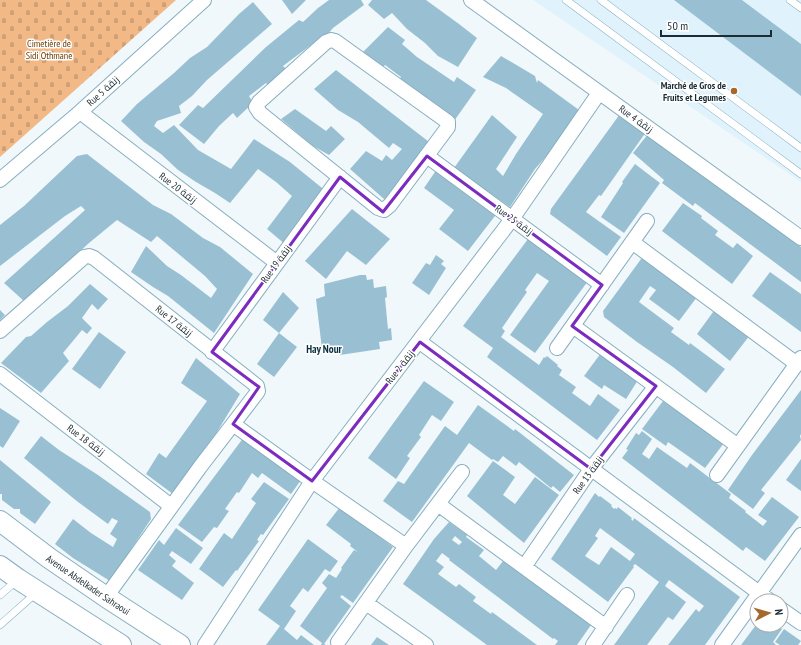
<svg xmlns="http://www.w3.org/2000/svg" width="801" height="645" font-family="'PT Sans Narrow',Cairo,sans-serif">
<defs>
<pattern id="cemetery-stones" width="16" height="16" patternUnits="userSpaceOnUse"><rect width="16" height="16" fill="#f2b987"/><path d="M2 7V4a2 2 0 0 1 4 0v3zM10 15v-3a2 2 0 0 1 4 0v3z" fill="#cf9f75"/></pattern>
</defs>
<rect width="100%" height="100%" fill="#f0f8fb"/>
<path fill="#e0f3fc" d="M533,0H801V182Z"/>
<path fill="url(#cemetery-stones)" d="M0,0H176L0,157Z"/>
<path fill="#99c0d2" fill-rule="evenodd" d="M282,0H306L292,14Z
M329,0H361L364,5L333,28L318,46L315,42L283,66L287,70L269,87L266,83L249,96L253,103L237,118L233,113L219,126L204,144L179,125L198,105L203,108L266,47L299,20L303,22L318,8Z
M372,0H426L459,24L477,38L458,67L438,56L425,43L407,29L392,13L384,19L368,5Z
M674,0H742L801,44V96Z
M253,2L272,24L207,80L192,96L179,106L181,113L157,121L154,126L163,133L174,125L198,150L231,169L254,139L290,162L327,192L286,245L267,229L292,196L276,182L258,169L230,203L215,193L196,182L178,170L161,154L144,142L121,121L137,104L174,73L190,58L207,47L239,14Z
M388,27L405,40L402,44L417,57L454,82L457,77L476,90L454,121L399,80L401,77L385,65L381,69L361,54Z
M501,56L535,76L537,83L538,80L579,110L549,153L535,169L510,207L454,168L492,115L517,137L496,169L503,176L516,154L543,114L506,88L483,77Z
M336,70L433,145L392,197L384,199L350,169L366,151L382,161L386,155L392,160L402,149L393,143L389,148L358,122L338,110L314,89Z
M295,109L326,131L331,126L345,139L329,155L313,146L281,119Z
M620,114L646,132L601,196L599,195L586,212L621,237L607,256L550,214L551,209Z
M648,134L801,247V282L695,203L693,206L662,183L664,180L633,153Z
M87,154L153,205L171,214L203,238L220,247L253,274L214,333L168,296L153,287L131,272L146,246L167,266L181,275L211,298L217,289L205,276L157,236L151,242L117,220L89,243L25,302L4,283L85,210L81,206L65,216L0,266V225L24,206L77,156Z
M635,164L660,183L624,233L601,217L623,183L622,182Z
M437,169L498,212L468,251L439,229L454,210L424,188Z
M683,203L702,216L701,218L718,231L715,235L733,248L737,243L753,256L732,284L662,231Z
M352,209L390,239L366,265L347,251L326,279L305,261Z
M531,235L588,281L535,353L510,335L549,281L537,273L525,290L527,292L502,328L505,331L501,337L539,365L544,357L545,358L547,356L558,365L557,366L562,370L559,375L576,387L572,393L590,406L598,394L620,410L597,440L487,357L493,348L463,326Z
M436,255L444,261L441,264L446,268L429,295L412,283L426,263L430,265Z
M644,255L697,297L679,321L649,299L656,290L650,286L639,302L674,328L671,332L689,345L690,343L725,369L706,393L673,367L637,342L604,317L603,311Z
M770,272L801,294V332L752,296Z
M360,275H366L367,280L373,279L374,288L386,286L387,297L385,298L388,329L391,328L392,340L379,342L380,349L340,355L339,347L322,349L316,299L325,296L324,284Z
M90,284L108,299L98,310L92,304L82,318L92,328L87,334L82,330L63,353L69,361L41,393L1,363L26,337L31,336L47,322L68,306Z
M283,292L299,308L279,333L263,320Z
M716,308L750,335L730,361L697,334Z
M0,310L5,315L0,320Z
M99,332L126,352L100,389L72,369Z
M279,333L297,347L274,377L257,364Z
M601,353L638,380L626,399L604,385L602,389L584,376Z
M196,358L240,394L214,437L173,494L146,474L159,453L166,458L207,401L181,383Z
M424,381L454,402L441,421L432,415L419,435L421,437L407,456L410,458L396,479L368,458Z
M801,390V434L800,436L801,440L761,490L765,493L753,509L728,490L752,455Z
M663,401L667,404L669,402L684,414L683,415L687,418L688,417L724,443L705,468L668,442L666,446L642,429Z
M478,405L514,431L515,429L574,475L560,492L553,486L551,488L519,462L516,466L503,456L498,462L493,459L492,460L469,443L412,522L383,501L398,481L404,484L445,426L457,435Z
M0,408L20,421L3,448L0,446Z
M642,431L652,439L642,454L649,459L657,447L687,468L690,463L731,494L729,498L746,511L745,512L763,526L767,521L758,515L772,497L799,517L765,561L746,547L743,551L622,458L628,450L626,449L636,433L639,435Z
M41,436L59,450L98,475L150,512L151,519L110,581L73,558L55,544L73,519L91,533L113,547L117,539L110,534L118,521L112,518L108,524L78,502L24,458Z
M244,437L301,480L291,494L262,473L258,478L252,473L239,493L237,492L225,509L229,511L217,528L214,527L202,542L178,525Z
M801,459V491L786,480Z
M0,460L51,502L35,524L20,513V509H14L2,500V494H0Z
M493,461L515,477L503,495L515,504L535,477L559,495L524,543L467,496Z
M264,482L289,499L263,535L261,534L257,540L259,541L237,571L236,570L223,587L199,569L224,533L232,539L256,503L251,499Z
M595,493L599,497L600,496L612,505L611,506L614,509L615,508L617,509L618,507L632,518L631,519L633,521L634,518L740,597L705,645H668L696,609L699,612L704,606L669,580L665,586L686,602L673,620L668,617L647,645H614L659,582L635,564L633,566L634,567L608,602L551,559ZM600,528L635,554L630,561L611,547L599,565L585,556L598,538L595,536Z
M340,507L393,547L353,603L342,595L340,597L351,606L324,644L326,645H321L322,643L300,626L327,588L322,583L329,574L336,578L342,569L341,568L354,550L358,552L350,546L351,544L326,525Z
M449,522L467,535L466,537L484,550L479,556L496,570L503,561L591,625L577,645H555L558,641L554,638L553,639L449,560L450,559L442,553L436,561L444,567L438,574L456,587L459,584L476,597L473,601L491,614L492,612L537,645H487L403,584L434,539ZM455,536L462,542L459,545L452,540Z
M176,528L203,548L191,564L172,551L169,555L176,561L172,566L194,583L182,600L138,570L159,540L164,545Z
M308,539L338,561L330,572L325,569L308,592L303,588L290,606L296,611L284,629L297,640L301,635L314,645H266L280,626L258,610Z
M756,625H777L782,629L773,642L776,645H741Z
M784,629L801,641L798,645H780L775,642Z
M377,637L389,645H371Z"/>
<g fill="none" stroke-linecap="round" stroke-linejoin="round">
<g stroke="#87aebf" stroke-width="8">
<path id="lane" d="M566,0L801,174
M601,0L801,148
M790,0L801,8
M0,595L16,581
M0,625L36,593"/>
</g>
<g stroke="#87aebf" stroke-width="16">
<path id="street" d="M471,0L801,238
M331,40L335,41L448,122V127L390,205L384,210L378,208L260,113L256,107L259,102L326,42Z
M80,112L277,263
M427,156L602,285
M0,180L80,112L204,0
M632,242L797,364
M573,326L738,446
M0,331L84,257L89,256L94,258L257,386L258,391L256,394L200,467L106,597
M420,342L770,601
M557,348L647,221
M212,352L340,177
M0,374L171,506
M233,424L312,481L406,546
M717,475L801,358
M438,504L606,627
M524,567L591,469L656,386
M366,603L426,645
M781,609L801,623
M338,642L406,546L462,472
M205,645L312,481L512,219L599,93
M593,645L627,595
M722,645L801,535"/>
</g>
<g stroke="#87aebf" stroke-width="22">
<g id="secondary">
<path id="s1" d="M0,521L49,558L106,597L180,645"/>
<path d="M0,566L18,579L121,645"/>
</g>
</g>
<use href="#lane" stroke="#fff" stroke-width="7"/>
<use href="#street" stroke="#fff" stroke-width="14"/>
<use href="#secondary" stroke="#fff" stroke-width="20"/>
</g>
<path fill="none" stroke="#7b2cbf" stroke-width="3" stroke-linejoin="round" d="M427,156L602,285L572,326L656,386L591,469L420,342L312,481L233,424L259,387L212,352L340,177L383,212Z"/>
<circle fill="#a5692c" stroke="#fff" stroke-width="1.5" cx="734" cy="91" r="4"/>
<g text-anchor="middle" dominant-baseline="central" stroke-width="3" stroke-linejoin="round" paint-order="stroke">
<g font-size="10" fill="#683900" stroke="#fff">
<text x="49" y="43">Cimetière de<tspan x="49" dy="12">Sidi Othmane</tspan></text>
</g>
<g font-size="10" font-weight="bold" fill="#1c2c33" stroke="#fff" text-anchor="end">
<text x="726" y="85">Marché de Gros de<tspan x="726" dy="12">Fruits et Legumes</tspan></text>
</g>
<g font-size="10" fill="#1c2c33" stroke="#fff">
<text transform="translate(103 91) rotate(-42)">Rue 5 زنقة</text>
<text transform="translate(636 119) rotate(36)">Rue 4 زنقة</text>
<text transform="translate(178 188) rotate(37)">Rue 20 زنقة</text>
<text transform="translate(514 220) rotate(36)">Rue 25 زنقة</text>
<text transform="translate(276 264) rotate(-54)">Rue 19 زنقة</text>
<text transform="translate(174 321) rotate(38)">Rue 17 زنقة</text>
<text transform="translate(400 367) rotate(-52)">Rue 2 زنقة</text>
<text transform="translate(86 440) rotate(37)">Rue 18 زنقة</text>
<text transform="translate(588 475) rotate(-54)">Rue 13 زنقة</text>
<text stroke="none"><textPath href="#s1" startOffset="109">Avenue Abdelkader Sahraoui</textPath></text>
</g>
<g font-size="11" font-weight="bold" fill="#082f3d" stroke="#fff">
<text x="324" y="349">Hay Nour</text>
</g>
</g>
<g transform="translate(769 613) rotate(84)"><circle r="19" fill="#ffffff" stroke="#a4abad"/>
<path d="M0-3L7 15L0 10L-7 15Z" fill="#a5692c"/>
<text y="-6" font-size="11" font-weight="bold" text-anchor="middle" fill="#1c2c33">N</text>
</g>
<path d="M661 30v6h110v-6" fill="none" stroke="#1c2c33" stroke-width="2"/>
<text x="667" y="30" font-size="12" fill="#1c2c33" stroke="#ffffff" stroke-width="3" paint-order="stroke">50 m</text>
</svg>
